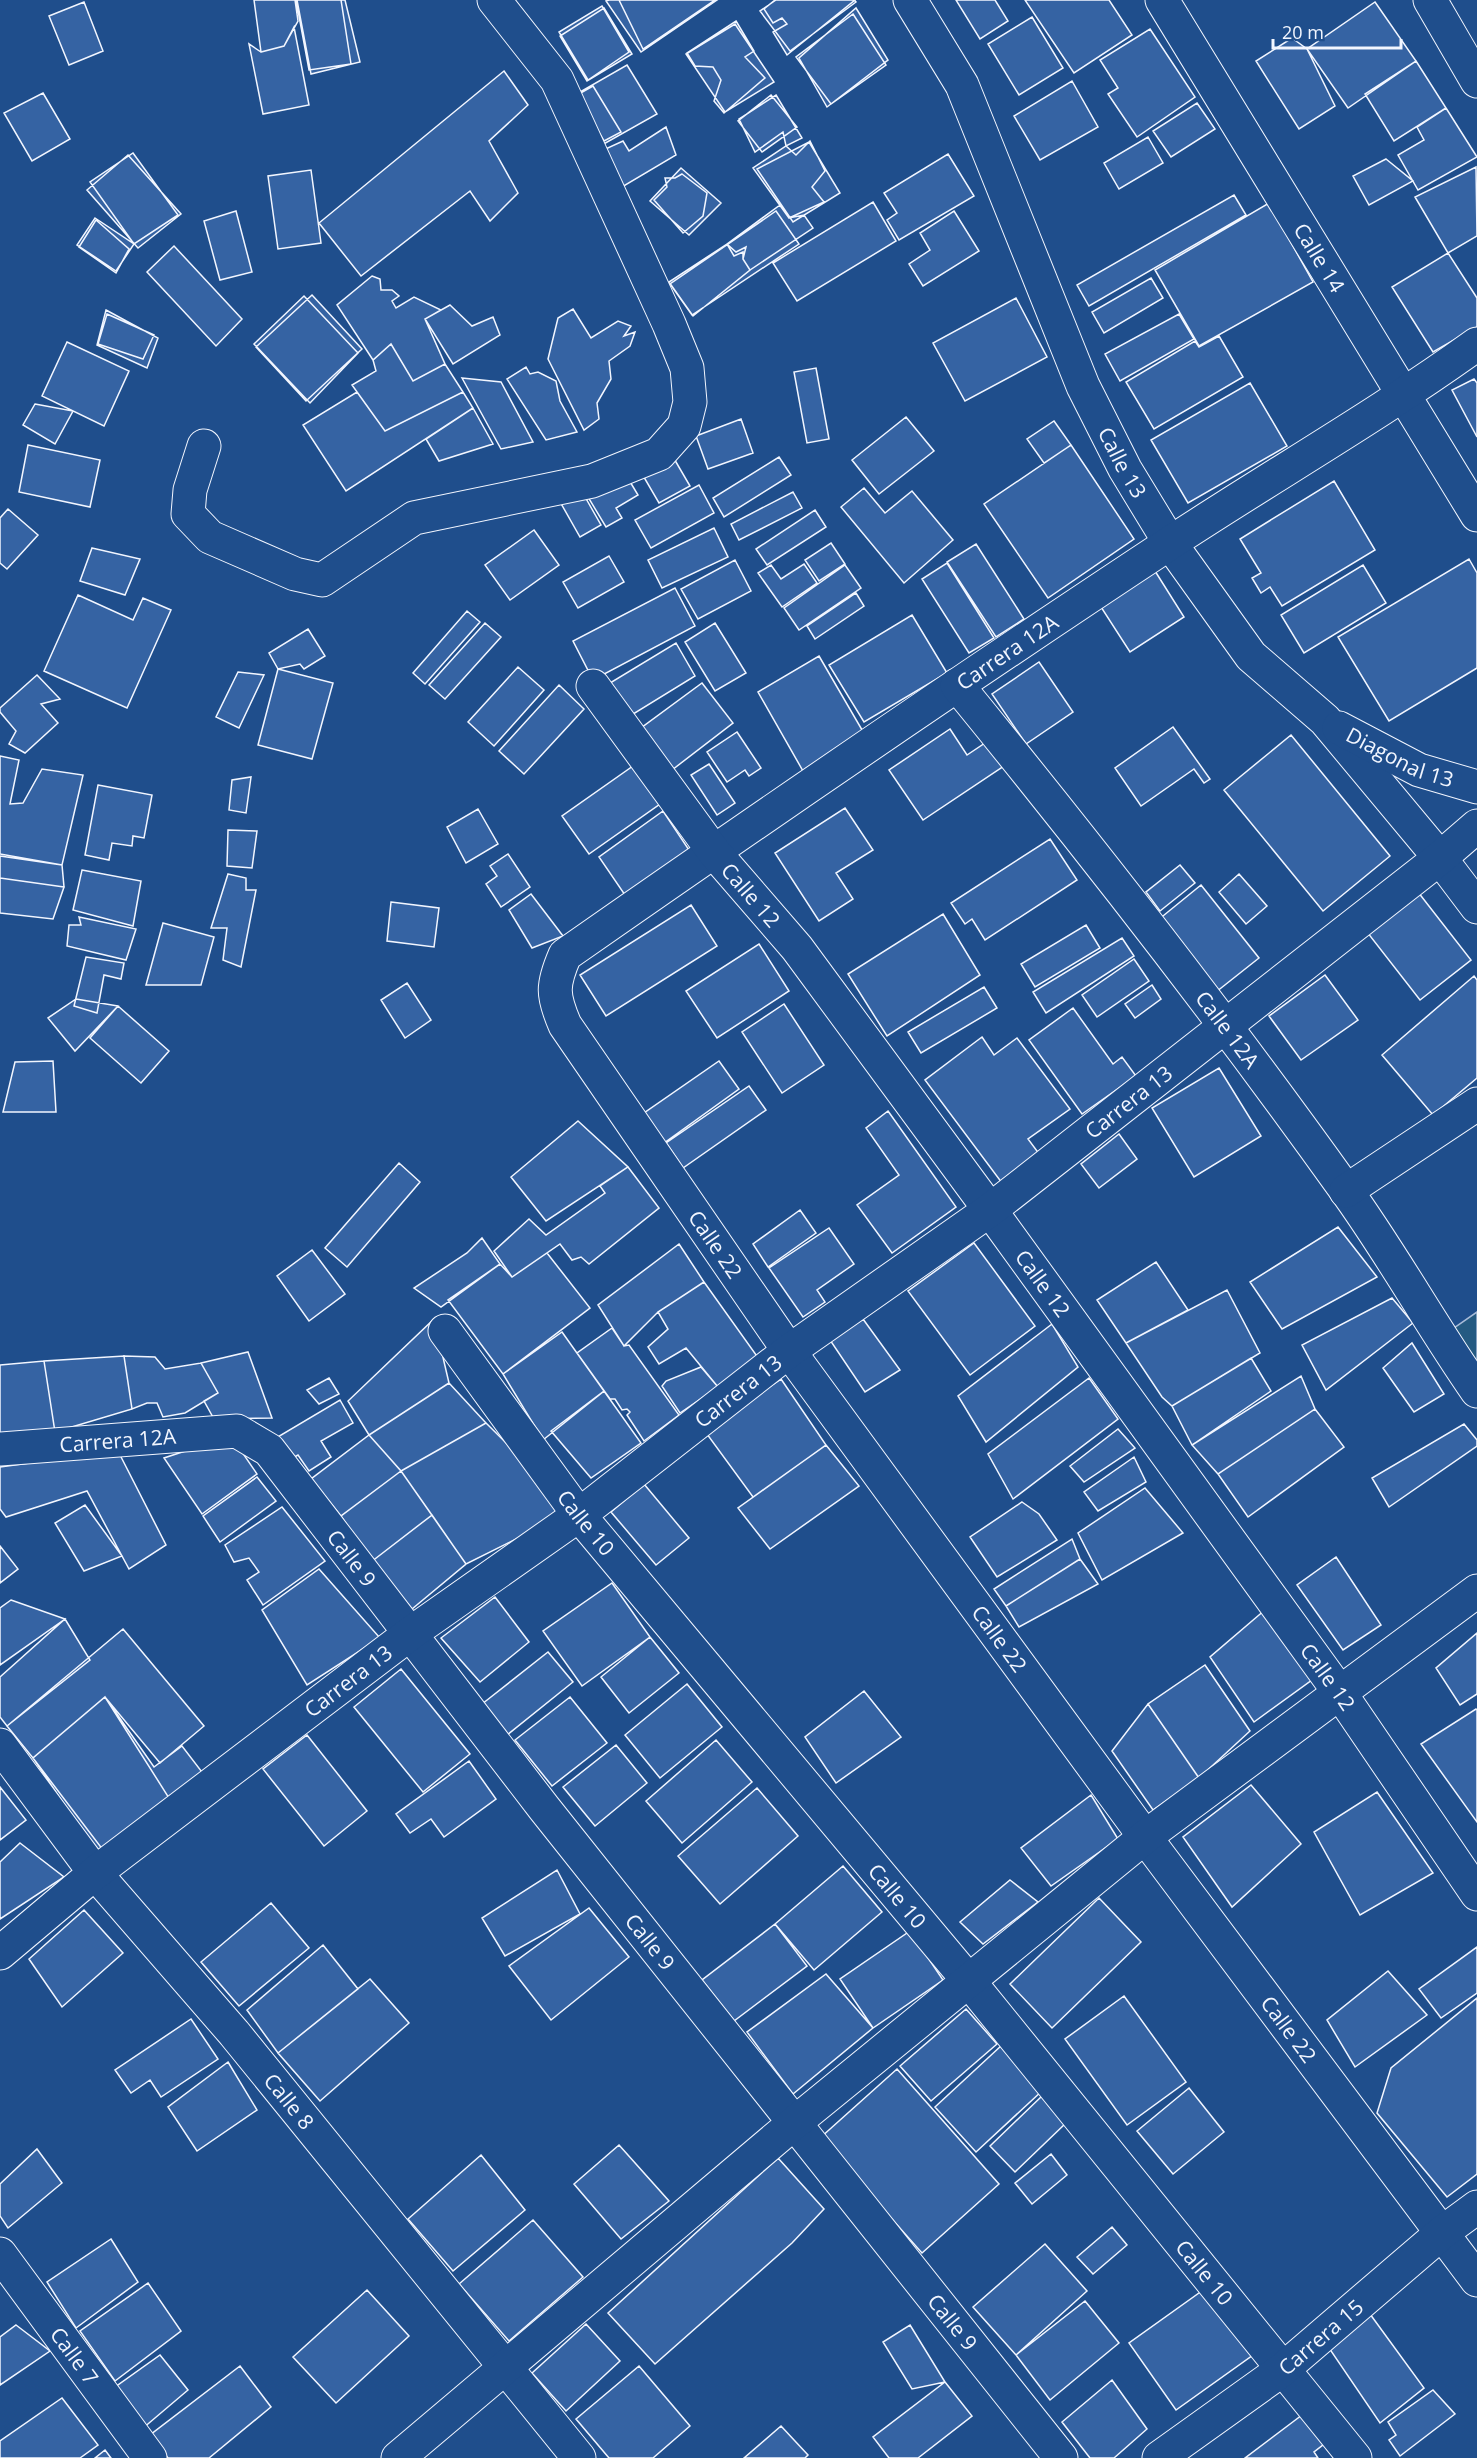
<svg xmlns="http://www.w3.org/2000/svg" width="1477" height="2458" font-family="'Open Sans',sans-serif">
<rect width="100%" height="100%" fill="#1f4e8c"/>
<path fill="#245a82" stroke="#a8bbd7" stroke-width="1.5" d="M1477,1312V1382L1444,1335Z"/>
<path fill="#3563a3" stroke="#f2f6ff" stroke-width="1.5" d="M254,0H295L298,21L284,46L261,52Z
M296,0H341L351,64L309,70Z
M297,0H345L360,62L311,74Z
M609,0H717L641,52L606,1Z
M619,0H715L643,49Z
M775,0H855L787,55L773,32L787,24L782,18L773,23L764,9Z
M776,0H854L856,2L790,51L760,11Z
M956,0H995L1008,21L980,39Z
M1025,0H1109L1132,35L1074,73Z
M84,2L103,51L69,65L49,16Z
M1375,2L1416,61L1348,108L1307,49Z
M602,6L629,52L588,80L559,32Z
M604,8L632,54L587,81L560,36Z
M856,8L888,60L827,107L799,58Z
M853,14L886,65L831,104L796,57Z
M1032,17L1063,68L1019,95L988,44Z
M736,21L754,51L745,57L765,78L724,113L714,101L721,80L713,67L695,66L687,53Z
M735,24L774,82L725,112L686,54Z
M294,27L309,105L263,114L249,44L261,52L284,46Z
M1150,29L1195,97L1137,137L1108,94L1118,88L1100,60Z
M1292,38L1307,49L1335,106L1299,129L1256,61Z
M1416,61L1446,108L1394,141L1365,94Z
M627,65L657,114L602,145L573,96Z
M504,71L528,105L489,141L518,193L490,221L470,191L361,276L319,223Z
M1072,81L1098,127L1040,160L1014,116Z
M593,86L621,132L604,141L577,95Z
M43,93L70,139L32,161L4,113Z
M771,95L797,127L762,152L738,121Z
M776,95L802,138L786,146L783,132L755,152L739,119Z
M1197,103L1215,129L1171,157L1153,131Z
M1446,108L1477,157L1418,190L1398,155L1424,140L1417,127Z
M666,127L676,155L622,187L601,151L623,141L629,151Z
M1148,137L1163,163L1119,189L1104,163Z
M810,141L825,171L812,187L824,202L789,218L753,168L786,146L796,155Z
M809,142L840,193L793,222L757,169Z
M133,153L178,215L134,244L90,182Z
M948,154L974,196L899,240L887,220L897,213L884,193Z
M128,155L181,214L138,248L87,190Z
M1386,159L1413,181L1369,205L1353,176Z
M1476,167L1477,236L1448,253L1415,197Z
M681,168L721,203L689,235L650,201Z
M311,170L321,243L278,249L268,176Z
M682,174L707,193L703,216L683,233L654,200L667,187L665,178H675Z
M1234,195L1246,215L1089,306L1077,285Z
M873,202L896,241L797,301L773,263Z
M1269,203L1313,282L1199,346L1155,270Z
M780,205L789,218L804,215L813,228L750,270L743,259L746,247L736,252L727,244Z
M236,211L252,272L220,280L204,221Z
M776,211L799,244L692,315L670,284Z
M954,211L979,251L923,286L909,264L930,250L920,233Z
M95,218L134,244L116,271L77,245Z
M96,220L129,249L116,273L79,247Z
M727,244L734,256L743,252V259L750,270L693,316L669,282Z
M174,246L242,319L216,346L147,272Z
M1448,253L1477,298V327L1433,352L1392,287Z
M372,276L380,279L381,290H392L399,296L392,301L396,308L414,297L441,310L425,319L445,364L413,381L391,344L373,360L337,305Z
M1151,278L1163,298L1104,333L1092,312Z
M312,295L362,349L306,401L256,347Z
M304,296L358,353L310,403L254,344Z
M1016,298L1047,357L965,401L933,343Z
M450,305L472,326L493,317L500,335L453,364L425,319Z
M573,309L591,338L618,321L631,326L624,336L635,332L630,346L609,361L611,379L597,403L599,419L584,430L548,359L558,318Z
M106,310L158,338L147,368L97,345Z
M107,314L154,335L143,359L98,344Z
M1179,314L1194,339L1120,381L1105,354Z
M1219,336L1243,377L1154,429L1126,382L1195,341L1199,347Z
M67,342L129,371L104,426L42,396Z
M391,344L413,381L445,364L463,392L385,431L352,385L376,371L373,360Z
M526,367L530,374L538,372L556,381L560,401L577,432L546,440L507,379Z
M816,368L829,439L807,443L794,372Z
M462,378L501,382L533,442L501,449Z
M1474,379L1477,383V437L1452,390Z
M1250,383L1287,446L1188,503L1151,440Z
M357,392L385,431L463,392L473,408L346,491L303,425Z
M35,404L73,411L55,444L23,425Z
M473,408L493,444L439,461L426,439Z
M906,417L934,451L879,494L852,460Z
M741,419L753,453L708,469L696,436Z
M1054,421L1071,445L1044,463L1027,439Z
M28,445L100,460L90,507L19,492Z
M1071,445L1134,539L1048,598L984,504Z
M669,450L690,486L659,503L638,467Z
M779,457L791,475L724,517L713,498Z
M623,470L638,495L616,508L622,518L606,527L585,492Z
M1334,481L1375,550L1282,606L1270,587L1261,593L1252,578L1261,573L1240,539Z
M699,485L714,513L651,548L635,520Z
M580,488L601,525L580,537L559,500Z
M864,488L885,513L912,491L953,540L904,583L841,507Z
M793,492L802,508L739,540L731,524Z
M8,509L38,535L7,569L0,563V518Z
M815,510L826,527L767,565L756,549Z
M714,528L728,557L662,588L648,560Z
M534,530L559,565L510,600L485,565Z
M831,543L845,564L819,581L805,560Z
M976,544L1024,619L996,637L947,562Z
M92,548L140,559L125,595L80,581Z
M609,556L624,582L578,608L563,582Z
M1469,559L1477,573V668L1389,721L1338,637Z
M735,560L751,591L698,619L681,589Z
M947,563L994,638L969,653L922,579Z
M804,564L817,583L782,607L758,573L771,565L781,579Z
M845,565L861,588L799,630L784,608Z
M1363,565L1386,603L1304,653L1281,615Z
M1155,571L1184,617L1130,652L1101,607Z
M675,588L695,626L593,680L573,641Z
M856,593L864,606L815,639L807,626Z
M78,595L133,620L143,598L171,610L127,708L44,671Z
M467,611L480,622L425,684L413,673Z
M912,615L947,673L864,722L829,665Z
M485,623L501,637L445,699L429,685Z
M715,623L746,673L715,691L685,642Z
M308,629L325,656L304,669L300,664L278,669L269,653Z
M676,643L695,676L630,716L610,683Z
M819,656L865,735L803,771L758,692Z
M1039,662L1073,712L1026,744L992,694Z
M518,667L544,690L494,746L468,722Z
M278,669L333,683L312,759L258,745Z
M238,672L264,675L239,728L216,717Z
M37,675L60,699L41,704L58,723L25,753L9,744L16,731L0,712V708Z
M702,683L733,723L672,770L641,728Z
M559,685L584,709L524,774L499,751Z
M1173,727L1210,779L1204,783L1194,769L1141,806L1115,768Z
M950,729L967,755L997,735L1013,760L923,820L889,770Z
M737,732L761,768L749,776L745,770L727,782L707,752Z
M1291,735L1390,856L1323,911L1224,790Z
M0,756L19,760L10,804L23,803L42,769L83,775L62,865L0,854Z
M709,764L735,803L717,815L691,775Z
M633,766L660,804L589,854L562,816Z
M251,777L246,813L229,810L232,780Z
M98,785L152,795L144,838L133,836L132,846L112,843L109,860L85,855Z
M845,808L873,850L836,873L853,899L819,921L775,853Z
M478,809L498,844L466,863L447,827Z
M663,811L691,853L627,898L599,857Z
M228,830L257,831L252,868L227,866Z
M1050,839L1077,880L985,940L972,919L965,924L951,903Z
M508,854L530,887L501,907L486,884L497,876L490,866Z
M0,856L62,865L64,887L0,878Z
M1180,865L1195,883L1160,911L1146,892Z
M82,870L141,881L133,926L73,910Z
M228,874L246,878V890H256L241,967L223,960L227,928H211Z
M1239,874L1267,906L1246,924L1219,892Z
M0,878L64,887L53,919L0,913Z
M1201,885L1259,958L1216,992L1158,920Z
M1418,892L1471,960L1420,1000L1367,932Z
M531,894L563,936L532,948L509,910Z
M391,902L439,908L434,947L387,941Z
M691,905L717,946L606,1016L580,975Z
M943,914L980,975L887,1036L848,974Z
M79,917L136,929L126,960L67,946L69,925H81Z
M163,923L214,937L201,985H146Z
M1086,925L1100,948L1035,987L1021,964Z
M1122,938L1134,956L1046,1013L1033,992Z
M759,944L789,991L717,1038L686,991Z
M86,957L124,963L121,979L104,975L97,1013L74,1006Z
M1134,959L1149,981L1097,1017L1082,995Z
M1325,975L1358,1020L1301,1060L1269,1016Z
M1474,976L1477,980V1078L1433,1115L1382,1055Z
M407,983L431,1020L405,1038L381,1000Z
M1152,985L1161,999L1135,1018L1125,1004Z
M984,987L997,1008L921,1053L908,1032Z
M76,999L118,1006L75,1051L48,1018Z
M784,1004L824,1065L782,1093L742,1032Z
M118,1006L169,1051L141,1083L90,1038Z
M1073,1008L1113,1064L1122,1057L1136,1076L1082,1114L1029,1040Z
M982,1037L994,1055L1017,1038L1070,1109L1028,1139L1040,1155L1002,1183L925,1080Z
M53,1061L56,1112H3L15,1062Z
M719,1061L739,1089L664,1143L644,1113Z
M1219,1068L1261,1136L1194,1177L1152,1108Z
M749,1086L766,1110L683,1168L666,1143Z
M888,1111L956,1207L892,1253L857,1205L899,1175L866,1128Z
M578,1121L628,1167L546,1221L511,1177Z
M1119,1134L1137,1159L1099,1188L1081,1164Z
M399,1163L420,1182L347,1267L325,1248Z
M628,1167L659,1208L589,1264L581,1257L572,1260L560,1244L512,1277L494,1251L529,1219L546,1235L605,1193L600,1186Z
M800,1210L816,1233L768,1267L753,1244Z
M1338,1227L1377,1277L1282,1329L1250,1282Z
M829,1228L854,1264L817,1290L825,1302L803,1317L769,1268Z
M482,1238L500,1264L441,1307L414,1288L467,1253Z
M974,1243L1035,1326L970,1375L908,1291Z
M679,1244L704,1282L658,1312L624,1346L598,1305Z
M312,1250L345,1294L309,1321L277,1276Z
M547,1253L590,1308L503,1374L448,1300L500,1264L512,1277Z
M1156,1262L1188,1310L1126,1343L1097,1300Z
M704,1282L759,1359L718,1387L686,1348L659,1364L648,1347L668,1329L658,1312Z
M1227,1290L1260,1353L1172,1406L1162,1397L1126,1343Z
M1392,1298L1413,1323L1326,1390L1302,1345Z
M434,1319L449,1383L369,1435L348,1401Z
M863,1319L900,1370L865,1392L830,1340Z
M1052,1324L1078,1367L986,1442L958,1396Z
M612,1328L624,1346L629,1345L679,1415L644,1441L627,1415L630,1412L627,1409L622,1410L615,1399H610L577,1353Z
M562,1332L604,1391L543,1440L503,1374Z
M1412,1343L1444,1394L1414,1412L1383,1368Z
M248,1352L272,1418L214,1419L204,1401L218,1393L201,1363Z
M124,1356L155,1357L165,1369L201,1363L218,1393L185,1413L163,1417L157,1403H147L132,1409Z
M124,1356L132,1409L55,1432L44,1361Z
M1251,1358L1271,1391L1192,1445L1172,1406Z
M44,1361L55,1432L0,1434V1365Z
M701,1367L718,1387L680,1413L662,1386L666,1381Z
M1301,1376L1315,1409L1218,1474L1192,1445Z
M329,1378L339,1394L319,1404L307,1390Z
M1089,1378L1118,1419L1013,1499L988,1454Z
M781,1379L826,1445L753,1497L704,1430Z
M449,1383L486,1423L401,1471L369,1435Z
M604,1391L641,1443L591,1478L551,1431Z
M340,1400L353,1423L321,1441L331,1457L309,1471L298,1455L289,1460L276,1438Z
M1315,1409L1344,1447L1248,1517L1218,1474Z
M486,1423L574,1510L466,1564L401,1471Z
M1464,1424L1477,1440V1446L1389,1507L1372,1478Z
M1118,1429L1135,1448L1084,1482L1070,1466Z
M369,1435L401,1471L341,1516L311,1479Z
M231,1436L257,1474L202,1514L164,1458Z
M826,1445L859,1486L770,1549L738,1508Z
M118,1451L166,1545L129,1569L87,1491L6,1517L0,1509V1467Z
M1134,1457L1146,1482L1098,1511L1084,1492Z
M401,1471L432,1515L371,1562L341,1516Z
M257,1477L276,1501L220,1542L203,1516Z
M644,1484L689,1538L656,1565L611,1512Z
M1145,1488L1183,1533L1102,1580L1078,1533Z
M1022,1502L1039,1514L1057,1540L997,1577L970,1537Z
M85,1505L122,1556L84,1571L55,1523Z
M282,1507L325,1561L263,1605L247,1580L259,1572L249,1558L234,1562L225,1545Z
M432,1515L466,1564L412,1609L371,1562Z
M1072,1539L1080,1559L1006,1606L994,1589Z
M0,1546L18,1569L0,1583Z
M1336,1557L1381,1625L1343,1650L1297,1585Z
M1080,1559L1098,1584L1019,1627L1006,1606Z
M319,1569L380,1638L307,1685L262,1610Z
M612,1583L650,1637L582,1686L543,1631Z
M495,1597L529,1642L480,1682L441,1638Z
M11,1600L65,1619L0,1665V1608Z
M1266,1609L1316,1677L1254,1722L1210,1657Z
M65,1619L90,1660L7,1726L0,1717V1677Z
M123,1629L204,1726L160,1763L105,1697L33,1758L7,1726Z
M1477,1633V1694L1460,1705L1436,1668Z
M650,1637L679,1673L629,1713L601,1677Z
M548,1652L573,1682L507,1735L482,1704Z
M1205,1665L1250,1731L1199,1778L1148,1704Z
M401,1669L470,1754L423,1792L354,1707Z
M687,1684L722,1727L660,1778L625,1735Z
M864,1691L901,1737L836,1783L805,1737Z
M105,1697L154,1767L182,1746L202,1772L103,1850L33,1758Z
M105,1697L169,1798L99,1856L33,1758Z
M570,1697L607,1743L552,1786L515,1740Z
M1148,1704L1199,1778L1153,1810L1112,1751Z
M1476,1709L1477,1710V1822L1421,1744Z
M307,1735L367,1811L324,1846L263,1769Z
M716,1740L752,1782L682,1843L646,1801Z
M616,1745L647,1783L595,1826L563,1787Z
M469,1761L496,1799L444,1837L431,1819L410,1833L396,1814Z
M1251,1785L1301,1844L1232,1907L1183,1837Z
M0,1787L26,1820L0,1840Z
M757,1788L798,1836L720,1904L678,1856Z
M1377,1792L1433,1873L1360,1915L1314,1832Z
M1091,1795L1118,1839L1051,1886L1021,1848Z
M20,1843L64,1877L0,1919V1862Z
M843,1866L882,1912L814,1970L775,1924Z
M557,1870L580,1914L505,1956L482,1918Z
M1010,1880L1038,1902L983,1944L960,1922Z
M1099,1898L1141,1942L1052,2028L1010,1984Z
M271,1903L309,1948L239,2006L201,1962Z
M589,1908L629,1957L551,2020L509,1966Z
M84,1910L123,1953L62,2007L29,1959Z
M775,1924L807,1966L734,2021L702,1980Z
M910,1931L943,1980L873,2028L840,1979Z
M323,1945L358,1989L278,2053L247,2010Z
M1477,1947V1993L1441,2018L1419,1989Z
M1388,1971L1427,2015L1355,2067L1327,2020Z
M826,1974L873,2028L793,2094L747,2032Z
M370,1979L409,2023L320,2101L278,2053Z
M1124,1996L1186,2082L1127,2125L1065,2039Z
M1477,1998V2174L1447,2197L1377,2113L1391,2068Z
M966,2009L997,2044L931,2101L900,2066Z
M191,2019L218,2059L161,2097L150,2080L131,2093L115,2070Z
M1002,2045L1043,2090L976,2152L935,2107Z
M228,2062L257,2110L197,2151L168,2107Z
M897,2069L999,2184L922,2253L820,2138Z
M1189,2088L1224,2132L1173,2174L1137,2131Z
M1042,2096L1067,2122L1015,2172L990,2146Z
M619,2145L669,2201L621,2239L574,2184Z
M37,2149L62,2183L8,2228L0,2216V2184Z
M1051,2154L1067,2175L1032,2204L1015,2183Z
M481,2155L525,2210L453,2271L408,2219Z
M778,2158L824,2209L792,2243L655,2364L608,2313Z
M533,2220L583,2277L509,2341L459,2284Z
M1112,2227L1127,2245L1093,2274L1077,2257Z
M111,2239L138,2282L76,2328L47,2282Z
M1045,2244L1087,2291L1016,2355L973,2307Z
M148,2283L181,2331L115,2381L80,2331Z
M1206,2288L1253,2355L1176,2410L1129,2343Z
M367,2290L409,2336L336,2403L293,2357Z
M1085,2301L1119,2343L1050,2400L1016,2355Z
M1370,2314L1424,2388L1380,2423L1329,2348Z
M586,2324L620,2361L566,2411L532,2373Z
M16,2325L50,2351L0,2385V2337Z
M910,2325L945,2382L912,2389L883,2342Z
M160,2355L188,2390L142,2429L111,2390Z
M240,2366L271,2407L209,2458H168L150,2435Z
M639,2366L690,2426L653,2458H609L576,2419Z
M1112,2380L1147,2429L1114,2458H1090L1062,2422Z
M945,2382L972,2416L918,2458H889L873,2437Z
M1433,2390L1455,2414L1400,2456L1389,2440L1396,2435L1388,2422Z
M62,2398L98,2445L80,2458H0V2441Z
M1306,2412L1328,2441L1314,2452L1318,2458H1245Z
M781,2426L808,2455L805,2458H744Z
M105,2450L111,2458H95Z"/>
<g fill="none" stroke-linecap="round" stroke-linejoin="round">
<g stroke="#f2f6ff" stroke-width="35">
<g id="minor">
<path id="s1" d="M910,0L962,85L1083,386L1125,469L1170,543L1251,656L1325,720L1440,858L1477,907"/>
<path id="s2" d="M1162,0L1477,515"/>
<path d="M1430,0L1477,81"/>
<path id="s3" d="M1477,344C1377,416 1270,477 1167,545C964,679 764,816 565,955C552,985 552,995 565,1025L789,1351L1145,1837L1477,2280"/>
<path d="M204,446L190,490L188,514L210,537L295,574L322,580L414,518L592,481L659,454L684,426L690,402L687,368L669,324L557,80L494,0"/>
<path id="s4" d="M957,685C1091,849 1222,1017 1345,1189C1392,1254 1431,1325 1477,1391"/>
<path id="s5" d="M593,686L714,852L797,948L990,1210L1340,1693L1477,1894"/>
<path id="s6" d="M1339,728L1419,770L1477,787"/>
<path d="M1346,1191L1477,1104"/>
<path id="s7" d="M445,1331L579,1515L968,1980L1355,2458"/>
<path id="s8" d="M0,1449L237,1431L269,1450L544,1808L1061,2458"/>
<path id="s9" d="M0,1745L95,1873L234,2033L579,2458"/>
<path id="s10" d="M0,1953L95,1873L411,1633L579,1515L789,1351L990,1210L1440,858L1477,826"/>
<path id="s11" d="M0,2254L150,2458"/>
<path d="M398,2458L793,2124L1145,1837L1477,1591"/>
<path id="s12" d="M1159,2458L1282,2370L1443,2232L1477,2207"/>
</g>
</g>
<use href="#minor" stroke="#1f4e8c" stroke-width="33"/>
</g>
<g text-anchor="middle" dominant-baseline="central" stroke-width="4.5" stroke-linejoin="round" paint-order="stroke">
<g font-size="21" fill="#f2f6ff" stroke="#1f4e8c">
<text stroke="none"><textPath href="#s2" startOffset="302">Calle 14</textPath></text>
<text stroke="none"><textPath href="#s1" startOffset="510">Calle 13</textPath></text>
<text transform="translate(1007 652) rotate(-34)">Carrera 12A</text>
<text stroke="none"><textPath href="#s6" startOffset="68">Diagonal 13</textPath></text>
<text stroke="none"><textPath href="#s5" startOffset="262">Calle 12</textPath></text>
<text stroke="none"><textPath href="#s4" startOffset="438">Calle 12A</textPath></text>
<text stroke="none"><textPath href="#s10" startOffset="1414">Carrera 13</textPath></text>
<text stroke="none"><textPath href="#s3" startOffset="1437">Calle 22</textPath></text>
<text stroke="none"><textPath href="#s5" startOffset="748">Calle 12</textPath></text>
<text stroke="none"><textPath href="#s10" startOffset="928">Carrera 13</textPath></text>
<text stroke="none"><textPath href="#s8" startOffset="118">Carrera 12A</textPath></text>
<text stroke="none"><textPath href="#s7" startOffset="238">Calle 10</textPath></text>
<text stroke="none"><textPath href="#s8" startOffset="411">Calle 9</textPath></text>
<text stroke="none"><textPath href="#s3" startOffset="1923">Calle 22</textPath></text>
<text stroke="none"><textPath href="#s5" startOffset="1234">Calle 12</textPath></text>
<text stroke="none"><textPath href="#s10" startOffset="442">Carrera 13</textPath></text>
<text stroke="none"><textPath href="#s7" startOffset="724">Calle 10</textPath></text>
<text stroke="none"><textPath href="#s8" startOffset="897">Calle 9</textPath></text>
<text stroke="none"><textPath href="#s3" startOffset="2409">Calle 22</textPath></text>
<text stroke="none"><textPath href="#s9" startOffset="459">Calle 8</textPath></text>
<text stroke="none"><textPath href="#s7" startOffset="1210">Calle 10</textPath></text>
<text stroke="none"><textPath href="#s8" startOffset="1383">Calle 9</textPath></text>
<text stroke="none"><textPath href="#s12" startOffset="202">Carrera 15</textPath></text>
<text stroke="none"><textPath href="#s11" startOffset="126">Calle 7</textPath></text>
</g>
</g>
<path d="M1273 39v9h128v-9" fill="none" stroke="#f2f6ff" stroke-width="3"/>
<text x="1282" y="39" font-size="18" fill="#f2f6ff" stroke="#1f4e8c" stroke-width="4.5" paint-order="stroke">20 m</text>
</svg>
